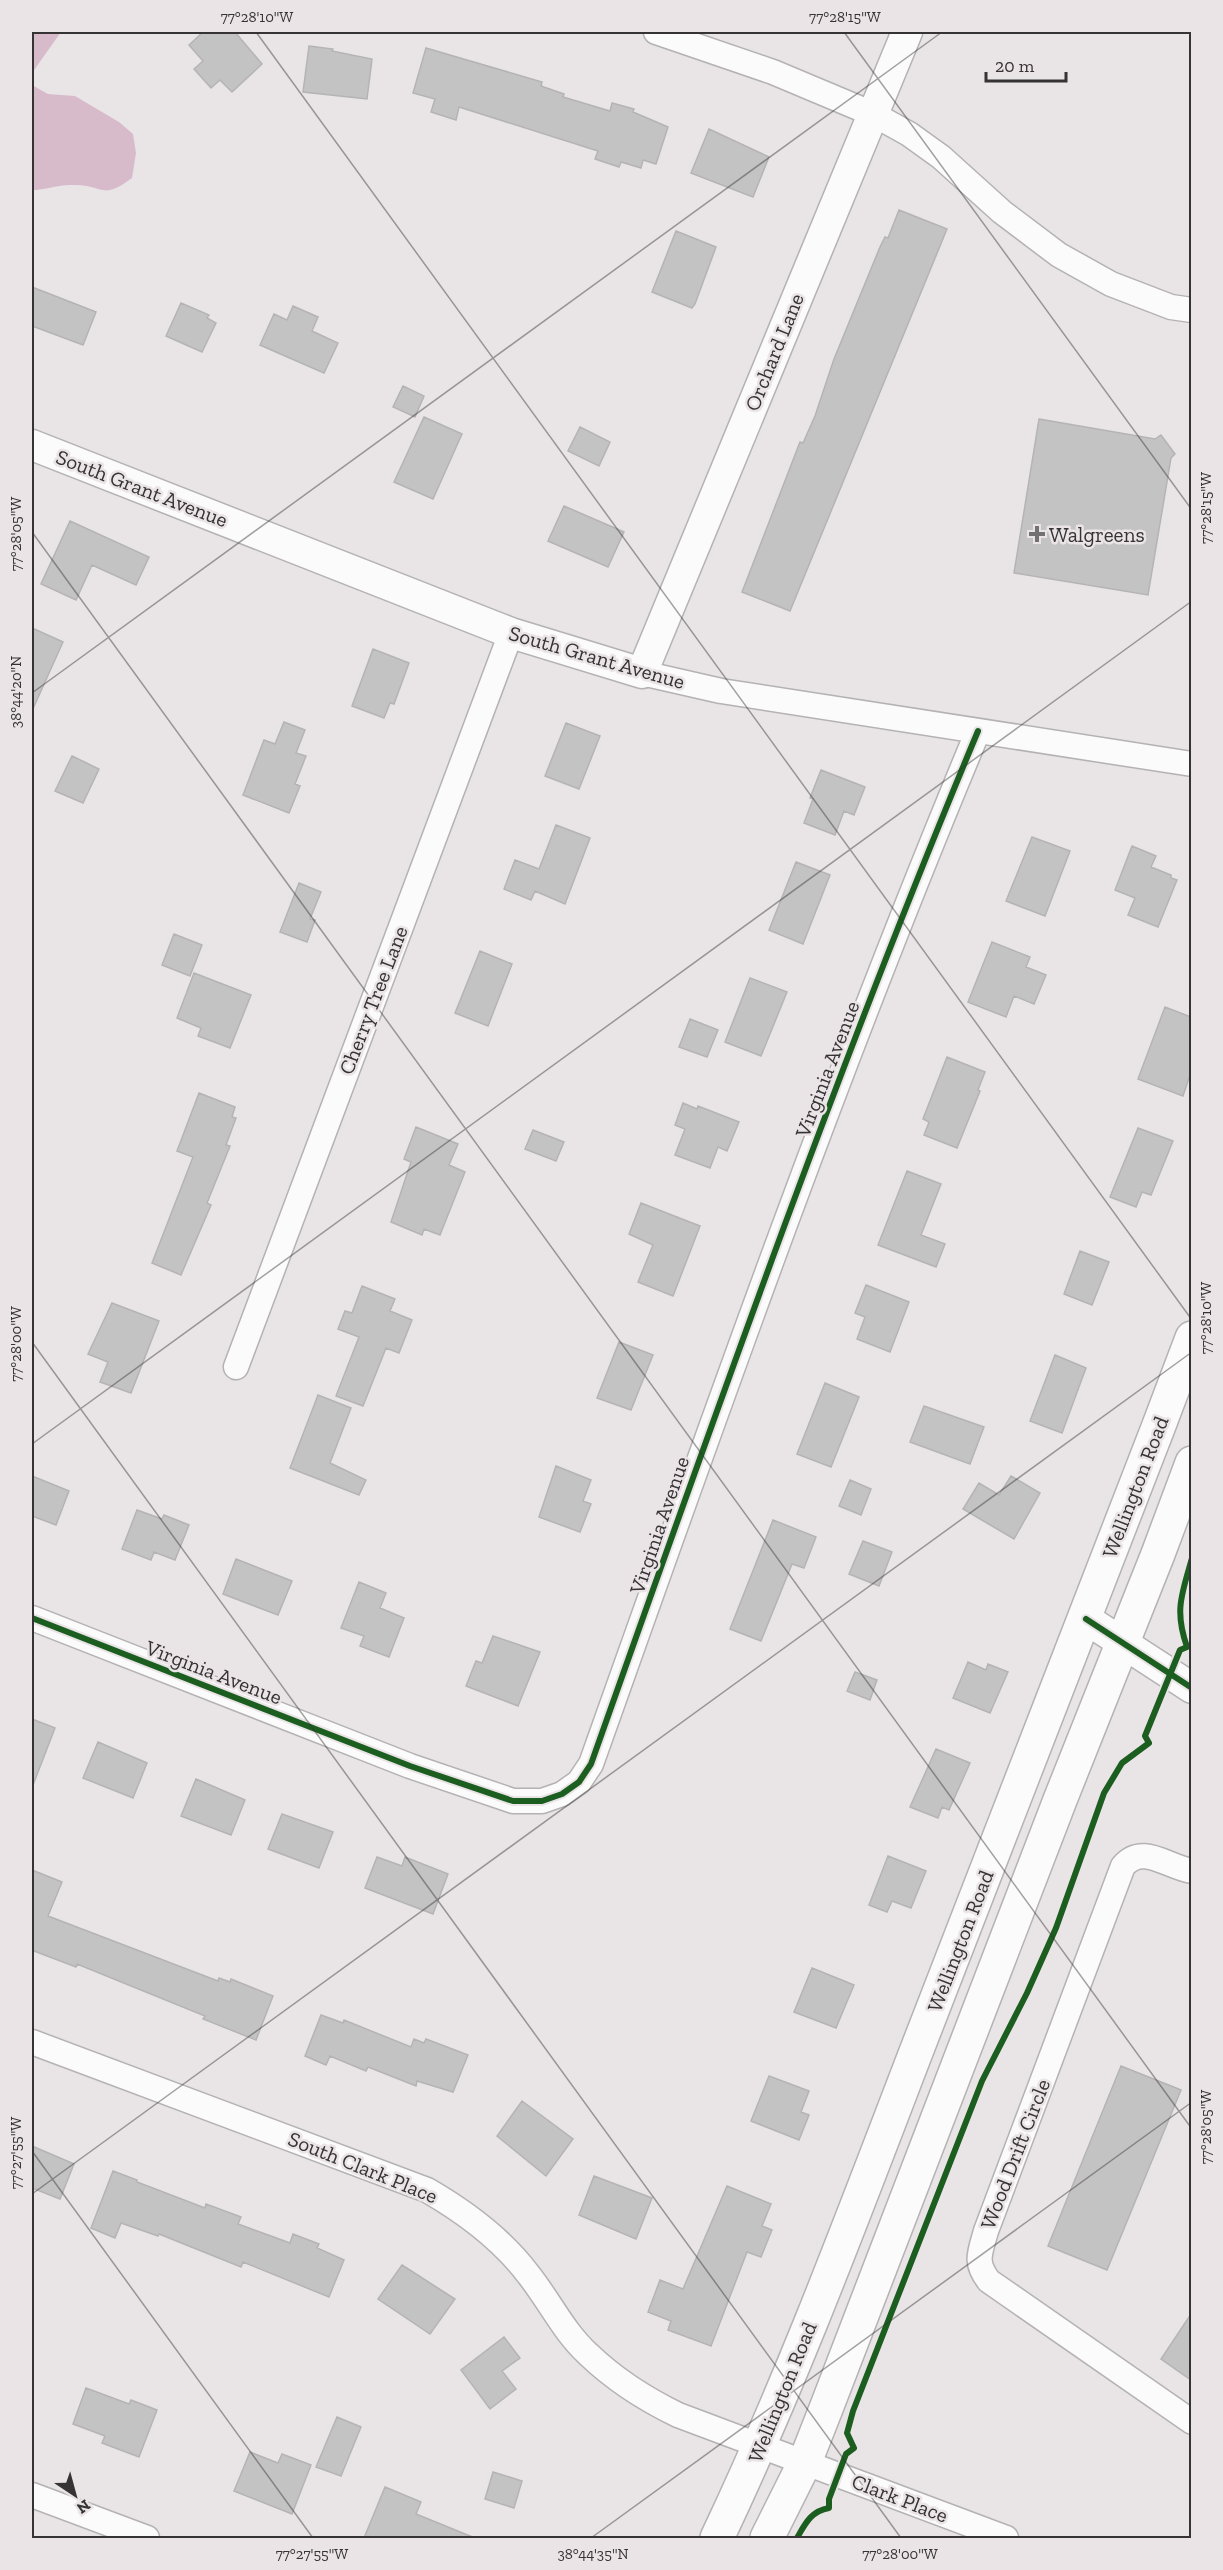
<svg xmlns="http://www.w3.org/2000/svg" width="1223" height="2570" font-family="'Zilla Slab',serif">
<rect width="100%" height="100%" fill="#e9e5e7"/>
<path fill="#d8bbca" d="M32,32H61L32,73Z
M32,85L48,94L75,96L119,122L133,134L136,153L132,178C101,201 105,185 74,185C60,184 46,190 32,190Z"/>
<path fill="#c4c3c4" stroke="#b5b4b4" stroke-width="1.5" d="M203,32H235L262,64L232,92L220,80L211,88L194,69L203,61L189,45Z
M309,46L333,49L332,51L372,59L367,99L303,92Z
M426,48L542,82L541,86L564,94L563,97L610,111L612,103L634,109L633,112L668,127L656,164L643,160L641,168L621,162L619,167L595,159L598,151L459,107L456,120L431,112L435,99L413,93Z
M709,129L769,157L753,197L691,173Z
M899,210L947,229L790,611L742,592L800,442L803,443L815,416L834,359L880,247L885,237L888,238Z
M676,231L716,247L695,304L692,308L652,292Z
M32,287L96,312L83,345L32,326Z
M181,303L209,315L207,318L216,323L202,352L166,336Z
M293,306L318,317L312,331L338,343L324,373L260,345L274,314L287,320Z
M403,386L424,396L415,417L393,407Z
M424,417L462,434L433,499L394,482Z
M1039,419L1155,439L1161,435L1175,454L1171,458L1148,595L1014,573Z
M580,427L610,442L599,466L568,451Z
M564,506L624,532L608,567L548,541Z
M70,521L149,557L136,585L92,565L76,600L41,584Z
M32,628L63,642L32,711Z
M373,649L409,663L394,704L390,703L384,718L352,706Z
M284,722L305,730L296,753L306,756L295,784L300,786L289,813L243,795L264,740L275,744Z
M566,723L600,736L579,789L545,776Z
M72,756L99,769L83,803L55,791Z
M821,770L865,787L854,815L844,811L835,835L804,823L813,799L810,798Z
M556,825L590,838L565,904L535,891L531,900L504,889L515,860L539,869Z
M1032,837L1070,851L1045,916L1006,901Z
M1132,846L1156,856L1151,867L1171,875V878L1177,880L1158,927L1128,915L1135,898L1115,890Z
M796,862L830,875L803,944L769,930Z
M299,883L321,892L310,919L315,920L307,942L280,932Z
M174,934L202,945L190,976L162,965Z
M992,942L1030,957L1026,967L1046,975L1034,1004L1014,996L1006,1017L968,1002Z
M480,951L512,964L488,1026L455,1013Z
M194,973L251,995L230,1048L198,1036L201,1028L177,1018Z
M750,978L787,992L761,1056L725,1042Z
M1165,1007L1191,1017V1072L1183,1096L1138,1079Z
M690,1019L718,1030L707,1057L679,1047Z
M947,1057L985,1072L978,1090L980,1091L957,1148L924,1135L929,1122L923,1119Z
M199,1093L235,1107L232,1117L236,1118L226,1145L230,1146L207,1203L211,1205L181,1275L152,1263L193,1157L177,1151Z
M683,1103L697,1109L698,1106L739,1122L727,1151L718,1147L710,1168L675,1155L685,1129L675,1125Z
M416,1127L458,1144L449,1165L465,1172L440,1235L424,1229L422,1235L391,1222L411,1162L404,1159Z
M1138,1128L1173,1141L1151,1195L1142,1192L1136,1207L1110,1197Z
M533,1130L564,1142L556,1161L525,1149Z
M907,1171L941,1184L921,1235L945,1244L936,1267L878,1245Z
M641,1203L700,1226L673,1296L638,1282L653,1245L629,1234Z
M1080,1251L1109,1262L1092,1305L1064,1294Z
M866,1285L909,1302L890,1352L857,1339L865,1317L855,1313Z
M362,1286L395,1299L390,1311L412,1320L399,1353L386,1348L363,1406L336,1396L359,1337L338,1329L345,1311L352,1313Z
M112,1303L159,1321L131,1393L100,1382L108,1362L88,1354Z
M619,1342L653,1355L631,1410L597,1398Z
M1055,1355L1086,1368L1062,1433L1030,1421Z
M825,1383L859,1397L831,1467L797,1454Z
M318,1395L351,1408L330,1463L366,1480L359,1495L290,1468Z
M924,1406L984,1427L970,1464L910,1442Z
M556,1466L591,1480L583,1501L591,1504L580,1532L539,1517Z
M32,1476L69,1491L56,1525L32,1516Z
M1011,1476L1040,1493L1014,1539L963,1509L979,1483L999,1495Z
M850,1480L871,1489L861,1515L839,1506Z
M137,1510L162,1519L164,1515L189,1525L175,1560L154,1552L151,1560L122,1549Z
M773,1520L816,1537L804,1568L792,1564L761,1641L730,1629Z
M863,1541L892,1552L879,1586L849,1574Z
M236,1559L292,1581L278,1615L223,1594Z
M359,1582L386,1593L380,1608L404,1618L389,1657L360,1646L364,1636L341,1628Z
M493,1636L540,1652L518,1706L466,1686L476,1661L482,1663Z
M968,1662L986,1670L988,1664L1008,1672L990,1713L953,1698Z
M855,1672L877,1680L870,1700L847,1691Z
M32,1719L55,1728L33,1785L32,1784Z
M98,1742L147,1763L133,1798L83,1778Z
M936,1749L970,1763L949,1810L942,1807L938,1818L910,1807Z
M196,1779L245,1800L231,1835L181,1816Z
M282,1814L333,1832L319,1868L268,1849Z
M888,1856L926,1871L911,1908L892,1901L887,1912L869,1905Z
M377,1857L402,1866L405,1857L448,1874L433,1914L365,1888Z
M32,1870L62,1882L48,1916L218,1981L219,1978L230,1982L231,1979L273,1996L256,2040L203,2019L205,2016L77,1964L76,1967L34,1951L32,1955Z
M812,1968L854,1985L836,2028L794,2012Z
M321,2015L343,2023L344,2020L411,2047L414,2039L424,2043L426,2039L468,2055L453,2092L417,2081L416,2086L368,2067L366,2071L330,2056L326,2065L305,2056Z
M1121,2066L1181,2090L1107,2270L1048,2246Z
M769,2076L809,2091L801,2112L809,2115L799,2140L751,2121Z
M522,2101L573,2139L546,2176L497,2136Z
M32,2146L74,2164L60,2199L32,2188Z
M113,2171L137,2180V2182L205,2208L206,2204L241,2217L238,2224L290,2243L293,2234L319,2244L317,2248L344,2260L329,2297L243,2262L241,2267L159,2234L158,2236L121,2223L115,2238L91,2228Z
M594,2176L652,2198L636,2239L579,2215Z
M727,2186L771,2204L762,2226L772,2230L761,2257L747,2252L711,2346L668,2330L671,2321L648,2312L660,2280L683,2289Z
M402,2265L455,2299L430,2334L378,2299Z
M1191,2314V2380L1161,2359Z
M504,2337L520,2358L502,2371L516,2389L490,2409L461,2370Z
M86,2388L129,2404L131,2400L157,2410L139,2457L102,2443L105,2436L73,2424Z
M337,2417L361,2427L341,2476L316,2467Z
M250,2452L278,2463L282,2454L311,2465L292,2514L234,2491Z
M493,2472L522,2481L514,2508L485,2499Z
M385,2487L421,2502L416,2514L475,2538H364Z"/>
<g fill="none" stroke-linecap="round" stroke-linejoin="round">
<g stroke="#b4b2b3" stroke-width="27">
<path id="minor" d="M656,32L773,72L873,114L909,134L941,157L1002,212L1059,255L1111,284L1171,307L1192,310
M642,673L721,691L1192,764
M236,1367L511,633
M32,1618L410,1766L513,1801H542L562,1794L579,1782L591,1764C714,1418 836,1070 978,731
M1192,1871C1167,1867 1143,1843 1123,1866L986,2231C980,2253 974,2262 989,2281L1192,2422
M32,2042L427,2190C465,2212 501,2238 528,2274C549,2300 563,2331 588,2354C615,2380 645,2399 678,2415L1006,2538
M32,2495L147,2538"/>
</g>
<g stroke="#b4b2b3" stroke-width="33">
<path id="tertiary" d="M32,445L511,633L642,673L907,32
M1086,1619L1192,1688"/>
</g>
<g stroke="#b4b2b3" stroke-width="36">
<path id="secondary" d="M717,2538C792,2380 853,2216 916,2052C1009,1815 1102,1577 1192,1338
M767,2538L805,2462L827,2406L1060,1800L1158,1554L1192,1463"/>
</g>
<use href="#minor" stroke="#fcfbfb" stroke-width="24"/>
<use href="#tertiary" stroke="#fcfbfb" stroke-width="30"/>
<use href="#secondary" stroke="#fcfbfb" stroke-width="33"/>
<g stroke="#eae4e7" stroke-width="10">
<path id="cycleway" d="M32,1618L410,1766L513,1801H542L562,1794L579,1782L591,1764C714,1418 836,1070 978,731
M1086,1619L1192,1688
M797,2538C805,2524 811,2511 829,2508V2499L846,2454L854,2448L847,2433L853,2411L982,2081L1027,1993L1056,1928L1104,1793L1122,1763L1149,1743L1145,1736L1180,1650L1187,1647C1174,1610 1182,1594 1192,1558"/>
</g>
<use href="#cycleway" stroke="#1b5e20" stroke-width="6"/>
</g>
<path fill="none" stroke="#353334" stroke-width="1.5" stroke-opacity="0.45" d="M256,32L1192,1320M844,32L1192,510M32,532L1192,2129M32,693L942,32M32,1342L901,2538M32,1444L1192,601M32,2151L313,2538M32,2194L1192,1352M591,2538L1192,2102"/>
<path fill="#747173" stroke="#eae4e7" stroke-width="2" d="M1034 525h6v6h6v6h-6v6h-6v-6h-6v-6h6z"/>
<g text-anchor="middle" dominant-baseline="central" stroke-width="5" stroke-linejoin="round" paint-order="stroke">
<g font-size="21" fill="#353334" stroke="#eae4e7">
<text transform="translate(774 352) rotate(-68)">Orchard Lane</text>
<text transform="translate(142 488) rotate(21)">South Grant Avenue</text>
<text transform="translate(597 657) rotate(16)">South Grant Avenue</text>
<text transform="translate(373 1000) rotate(-69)">Cherry Tree Lane</text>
<text transform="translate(827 1069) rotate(-69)">Virginia Avenue</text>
<text transform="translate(1135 1487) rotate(-69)">Wellington Road</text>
<text transform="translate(659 1525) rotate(-71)">Virginia Avenue</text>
<text transform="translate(214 1672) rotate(21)">Virginia Avenue</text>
<text transform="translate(960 1941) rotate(-69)">Wellington Road</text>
<text transform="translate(1015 2154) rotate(-69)">Wood Drift Circle</text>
<text transform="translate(363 2167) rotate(22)">South Clark Place</text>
<text transform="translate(782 2392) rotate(-68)">Wellington Road</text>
<text transform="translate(900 2498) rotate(21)">Clark Place</text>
</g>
<g font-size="21" fill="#353334" stroke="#eae4e7" text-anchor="start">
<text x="1049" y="534">Walgreens</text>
</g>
</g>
<rect width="1223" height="2570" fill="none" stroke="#eae4e7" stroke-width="66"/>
<g transform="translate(75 2495) rotate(144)" stroke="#eae4e7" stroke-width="4.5" paint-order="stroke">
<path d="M0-4.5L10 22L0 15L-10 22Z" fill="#353334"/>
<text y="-9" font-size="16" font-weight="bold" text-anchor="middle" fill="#353334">N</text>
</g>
<path d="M986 72v9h80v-9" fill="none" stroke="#353334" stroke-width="3"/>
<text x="995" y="72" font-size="18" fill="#353334" stroke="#eae4e7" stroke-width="4.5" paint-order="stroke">20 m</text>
<rect x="33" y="33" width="1157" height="2504" fill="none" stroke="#353334" stroke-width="2"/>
<g font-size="15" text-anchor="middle" fill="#353334">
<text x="257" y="22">77°28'10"W</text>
<text x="845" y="22">77°28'15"W</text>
<text transform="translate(1206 508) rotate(-90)" y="5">77°28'15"W</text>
<text transform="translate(16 534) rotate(-90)" y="5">77°28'05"W</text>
<text transform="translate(16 692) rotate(-90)" y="5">38°44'20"N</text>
<text transform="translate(1206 1318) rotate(-90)" y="5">77°28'10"W</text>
<text transform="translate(16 1344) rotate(-90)" y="5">77°28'00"W</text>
<text transform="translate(1206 2127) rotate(-90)" y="5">77°28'05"W</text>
<text transform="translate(16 2153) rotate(-90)" y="5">77°27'55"W</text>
<text x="312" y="2559">77°27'55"W</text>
<text x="593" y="2559">38°44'35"N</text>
<text x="900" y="2559">77°28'00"W</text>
</g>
</svg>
